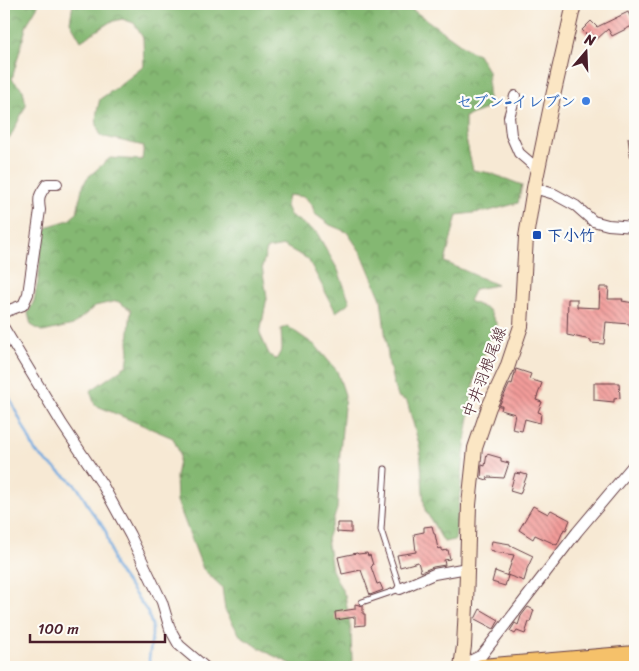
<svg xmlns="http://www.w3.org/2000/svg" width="639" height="671" font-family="Sriracha,'Klee One',sans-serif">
<defs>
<pattern id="forest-crowns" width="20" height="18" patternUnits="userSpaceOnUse" patternTransform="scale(1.25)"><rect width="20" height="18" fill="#84b872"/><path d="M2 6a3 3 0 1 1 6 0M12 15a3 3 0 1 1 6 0" fill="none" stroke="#6e955e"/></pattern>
<pattern id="building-back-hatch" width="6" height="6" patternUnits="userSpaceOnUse" patternTransform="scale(1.25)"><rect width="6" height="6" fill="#f29c9a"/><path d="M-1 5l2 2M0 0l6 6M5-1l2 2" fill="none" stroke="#c67f7e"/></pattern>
</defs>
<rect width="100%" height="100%" fill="#fdfcf7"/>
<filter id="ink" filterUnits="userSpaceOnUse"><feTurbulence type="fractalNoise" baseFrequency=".02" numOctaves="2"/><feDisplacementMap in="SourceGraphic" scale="10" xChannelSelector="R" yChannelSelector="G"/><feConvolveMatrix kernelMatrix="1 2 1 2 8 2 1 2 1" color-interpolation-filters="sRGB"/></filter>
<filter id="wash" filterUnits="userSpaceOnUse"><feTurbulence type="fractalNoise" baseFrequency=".0096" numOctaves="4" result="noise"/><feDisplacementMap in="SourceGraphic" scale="20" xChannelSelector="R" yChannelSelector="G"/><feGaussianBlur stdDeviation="1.12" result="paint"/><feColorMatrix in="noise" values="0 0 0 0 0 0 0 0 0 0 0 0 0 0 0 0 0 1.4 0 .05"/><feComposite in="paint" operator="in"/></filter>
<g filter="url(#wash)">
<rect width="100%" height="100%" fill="#f7e9d4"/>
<path fill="url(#forest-crowns)" stroke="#676c4e" d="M4,4H39L27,24L12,79L23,90L26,105L10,138L4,137Z
M73,4H411L410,8L470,51L478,54L488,71V108L465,117V135L473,170L490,173L522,185L518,203L489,211L457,215L445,262L497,285L475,289L469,301L489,310L497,325L486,351L477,366L466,436L455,540L444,542L425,510L423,492L420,448L407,401L398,397L393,382L389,364L381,299L362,254L347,232L330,225L315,214L312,205L305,197L288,195L286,206L290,215L317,233L338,270L350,302L336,312L308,259L284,246L267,249L262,267L267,297L260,334L269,354L276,360L282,349L281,329L287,326L316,346L337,371L345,395L340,452L337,509L327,539L332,570L345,596L351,632L352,661L350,667H298L272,655L241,637L225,610L222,587L203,569L177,501L176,477L180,454L173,438L95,405L90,391L127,365L129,352L128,342L131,310L117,301L95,306L73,325L43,332L31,325L28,313L34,301L39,276L41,236L49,226L69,220L77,213L82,188L87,178L110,158L142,160L144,146L101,136C94,122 96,114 100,99L119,86L144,66L143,38L134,23L122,19L110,22L81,41L70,22Z"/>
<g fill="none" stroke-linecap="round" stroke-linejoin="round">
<path stroke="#6fa8df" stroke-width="2.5" d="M4,386L35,451L47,462L70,480L78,488L92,512L100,522L106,532L114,565L147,611L152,625V636L149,659L150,667"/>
</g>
<g id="blocks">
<path fill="url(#building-back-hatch)" d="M628,12L634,25L612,36L608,29L597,39L593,35L590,38L582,30L591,21L597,27Z
M635,137V161H631L628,138Z
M600,287H609L608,299H623L622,301L634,303L633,310H635V326H629V324L606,322L604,344L591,343V340L567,335L568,299H577V307L599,308Z
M516,369L531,374L529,379L542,383L536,400L542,402L538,412L541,413L540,423L525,419L522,431L512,429L515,414L501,410L502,406H499L510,383L512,384Z
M594,383H619L620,398L614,399V402L594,400Z
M487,454L501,458V461L509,463L504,478L488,477L487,480L481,478L482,465L485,466Z
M515,473L520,474V473L527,475L520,494L510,491Z
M533,506L548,514L551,510L570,520L566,530L564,529L557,545L535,535L533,539L519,530Z
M337,523H351V533L337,532Z
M432,526L434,534H435L438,549L442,548V551L448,550L450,559L444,560L445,565L433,567L421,572L418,562L400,567L397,555L416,552L414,534L424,532V527Z
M492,541L510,544V545L533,556L526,571H527L524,581L507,575L514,555L494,552V551L490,550Z
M357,553L358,554L367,553L368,556L370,555L373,565L371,567L377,584L380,583L383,590L370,595L361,570L342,574L338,557Z
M495,571L508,576L505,586L492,582Z
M355,604L363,606V614H365V625L355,626V617L336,620L335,612L355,609Z
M528,607L534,610L530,622H529L525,634L517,631L515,634L510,631L515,623L518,625L521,616Z
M480,609L499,620L494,629L475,619Z"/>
</g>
</g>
<g filter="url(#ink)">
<use href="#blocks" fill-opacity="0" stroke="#643d44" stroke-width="1"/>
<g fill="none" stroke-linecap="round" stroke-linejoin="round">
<g stroke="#643d44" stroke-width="7">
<path id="service" d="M362,602L400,589L381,530L385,469"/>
</g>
<g stroke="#643d44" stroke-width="12">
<path id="minor" d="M632,4L635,7
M515,96L509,117L511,135L519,153L533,165L537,171
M534,188L554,194L576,206L593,221L608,225L635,227
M4,312L23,305L28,294L40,210C38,197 39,195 47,184H57
M4,328L62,424L102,484L130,535L162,602L170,629L179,645L205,667
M400,589L434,574L467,568
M462,665L482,655L577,532L635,463"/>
</g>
<g stroke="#643d44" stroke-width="16">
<path id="secondary" d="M461,667L464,646L466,605L469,505L475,448L489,407L507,368L521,326L526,237L534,188L553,96L574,4"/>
</g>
<g stroke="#643d44" stroke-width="18">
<path id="trunk" d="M482,667L635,654
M609,667L635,665"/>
</g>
<use href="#service" stroke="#fff" stroke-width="5"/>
<use href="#minor" stroke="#fff" stroke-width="10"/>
<use href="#secondary" stroke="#fbe6c4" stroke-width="14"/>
<use href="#trunk" stroke="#f5c16b" stroke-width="16"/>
</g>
</g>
<circle fill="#3f7fe0" stroke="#fdfcf7" stroke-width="2" cx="586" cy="101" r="5"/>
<rect fill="#1a4fb4" stroke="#fdfcf7" stroke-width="2" x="532" y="230" width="10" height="10" rx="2.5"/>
<g text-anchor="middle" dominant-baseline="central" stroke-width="4.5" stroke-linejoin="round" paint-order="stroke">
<g font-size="16" font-weight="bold" fill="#366cbe" stroke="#fdfcf7" text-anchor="end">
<text x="576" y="101">セブン-イレブン</text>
</g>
<g font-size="16" font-weight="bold" fill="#164399" stroke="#fdfcf7" text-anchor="start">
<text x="547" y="235">下小竹</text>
</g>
<g font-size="16" fill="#4a1f2b" stroke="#fdfcf7">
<text transform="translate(484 372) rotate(-69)">中井羽根尾線</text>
</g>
</g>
<rect width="639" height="671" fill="none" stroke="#fdfcf7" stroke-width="20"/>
<g transform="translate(586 52) rotate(19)" stroke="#fdfcf7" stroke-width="4" paint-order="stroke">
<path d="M0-4L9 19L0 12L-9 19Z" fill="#4a1f2b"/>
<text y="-8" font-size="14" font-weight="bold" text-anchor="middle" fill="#4a1f2b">N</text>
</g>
<path d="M30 634v8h135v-8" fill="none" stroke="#4a1f2b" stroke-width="2.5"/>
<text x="38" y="634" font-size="15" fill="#4a1f2b" stroke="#fdfcf7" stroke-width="4" paint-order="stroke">100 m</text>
</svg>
